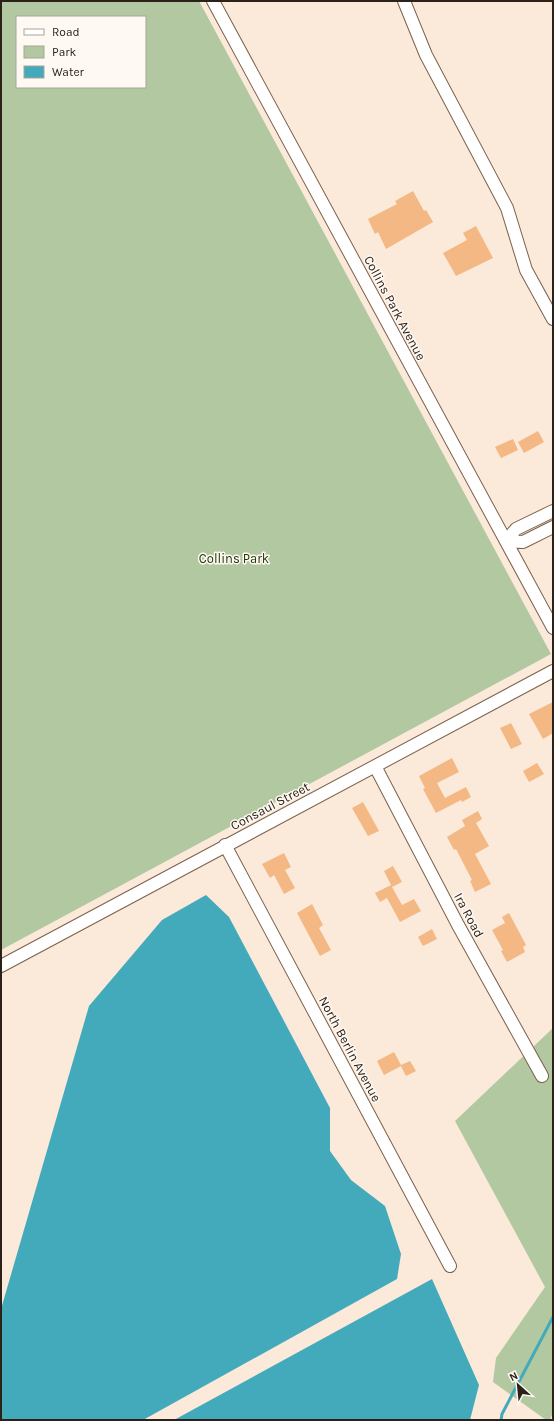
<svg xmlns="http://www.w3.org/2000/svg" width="554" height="1421" font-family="Karla,sans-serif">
<rect width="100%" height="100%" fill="#fbe9da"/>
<path fill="#b1c8a1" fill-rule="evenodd" d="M1,1H199L551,654L1,950ZM17,17H145V87H17Z
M553,1028V1412L550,1420H546L493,1382L496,1358L545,1287L455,1121Z"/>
<path fill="#43aabc" d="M206,895L229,917L330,1108V1151L351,1180L385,1206L401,1254L397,1279L143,1420H1V1309L89,1006L162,920Z
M432,1279L479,1385L470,1420H174Z"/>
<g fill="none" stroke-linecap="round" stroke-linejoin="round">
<path stroke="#43aabc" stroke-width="3" d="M501,1420L502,1414L553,1317"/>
</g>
<path fill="#f3b883" d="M413,191L424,211L426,210L433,222L386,249L378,232L375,234L368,219L397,204L395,201Z
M476,226L493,258L456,276L443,253L467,240L463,233Z
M538,431L544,442L524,453L518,442Z
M513,439L518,450L501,458L495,447Z
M553,702V733L543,739L529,714Z
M511,723L522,744L511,749L500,728Z
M452,758L459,772L437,783L445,798L466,787L471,797L462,802L461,800L436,813L423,789L425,788L419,776Z
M537,763L544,774L529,782L523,771Z
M363,802L379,831L368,836L352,808Z
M478,811L482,819L476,823L489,846L475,854L491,884L475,892L470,881L472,880L456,849L454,850L447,837L465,826L462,820Z
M284,853L291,867L285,870L295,888L284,894L274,875L270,878L262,864Z
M393,866L402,882L392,887L402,905L414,899L421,911L400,922L387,898L380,902L375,893L391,885L384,871Z
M312,904L323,925L319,928L331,950L320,956L297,913Z
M509,913L526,945L523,947L525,952L507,962L501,951L503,950L492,930L505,923L502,917Z
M432,929L437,939L423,946L418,937Z
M394,1052L401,1065L410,1061L416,1071L406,1076L401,1066L384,1075L377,1061Z"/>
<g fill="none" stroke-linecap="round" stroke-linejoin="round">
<g stroke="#7b614b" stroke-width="14">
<path id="minor" d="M213,1L553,628
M404,1L426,55L507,208L526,270L553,319
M553,511L516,529L506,541L523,542L553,527
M375,766L458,925L542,1076
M225,845L450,1266
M1,966L553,671"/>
</g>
<use href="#minor" stroke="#fff" stroke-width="12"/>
</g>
<g text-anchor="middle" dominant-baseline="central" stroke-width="3" stroke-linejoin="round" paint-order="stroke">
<g font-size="13" fill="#2c2118" stroke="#fff9f3">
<text transform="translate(395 308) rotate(62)">Collins Park Avenue</text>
<text transform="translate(270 806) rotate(-28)">Consaul Street</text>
<text transform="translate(469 915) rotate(62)">Ira Road</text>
<text transform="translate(350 1049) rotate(62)">North Berlin Avenue</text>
</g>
<g font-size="13" fill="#203708" stroke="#fff9f3">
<text x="234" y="558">Collins Park</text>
</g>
</g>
<rect width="554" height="1421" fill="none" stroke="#2c2118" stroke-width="4"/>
<rect x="16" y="16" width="130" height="72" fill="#fff9f3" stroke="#aba39b"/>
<rect x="24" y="29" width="20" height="6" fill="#ffffff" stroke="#aba39b"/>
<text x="52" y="36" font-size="12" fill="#2c2118">Road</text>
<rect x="24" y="46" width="20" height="12" fill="#b1c8a1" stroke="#aba39b"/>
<text x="52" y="56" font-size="12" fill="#2c2118">Park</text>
<rect x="24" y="66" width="20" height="12" fill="#43aabc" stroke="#aba39b"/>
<text x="52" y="76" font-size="12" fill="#2c2118">Water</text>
<g transform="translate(518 1385) rotate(333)" stroke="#fff9f3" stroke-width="3" paint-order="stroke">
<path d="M0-3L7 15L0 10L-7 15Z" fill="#2c2118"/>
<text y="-6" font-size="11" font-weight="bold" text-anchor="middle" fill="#2c2118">N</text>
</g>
</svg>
